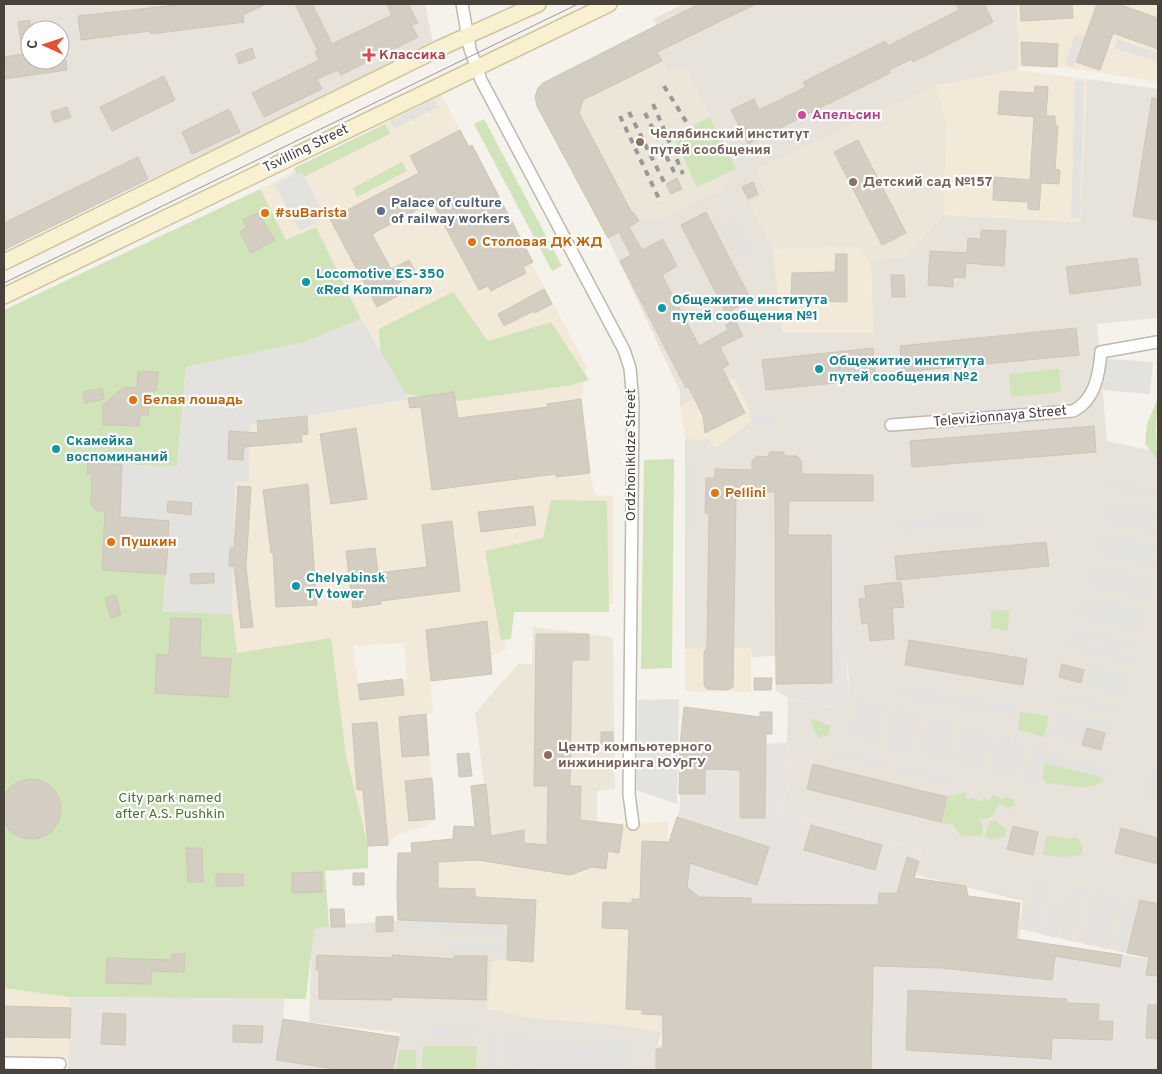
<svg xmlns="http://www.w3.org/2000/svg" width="1162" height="1074" font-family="Overpass,sans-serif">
<rect width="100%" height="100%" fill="#f4f2eb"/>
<path fill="#e7e3da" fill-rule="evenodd" d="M4,4H425L433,43L4,250ZM30,30H60V60H30Z
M684,4H1017L1019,67L1017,70L936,86L756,170L767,193L750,203L773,249L783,333H873L871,263L880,259L904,257L944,215L1080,222L1087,79L1158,89V307L1156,318L1097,324L1107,441L1158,452V960L1019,929L1023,901L916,875L922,850L782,811L792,770L787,742L788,698L846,711L850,690L834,535H806L776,656L752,657L751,648H749L685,649V438L702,440L708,437L715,449L734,378L680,406V391L608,238L639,221L652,216L655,220L667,72L656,51L666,45L653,19Z
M411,920L508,924L507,960L492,962L488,1009L619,1025L662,1032L656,1049V1070H394L400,1033L309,1022L312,929L333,925Z"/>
<path fill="#f3e9d9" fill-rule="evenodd" d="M1017,4H1158V82L1072,68L1019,67Z
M1017,70L1087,79L1080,222L944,215L947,126L936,86Z
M441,94L587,367L581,400L590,473L595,495L613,496V604L504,607L506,650L490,656L429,664L433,713L426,714L435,819L428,825L397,835L388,845L368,846L346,755L237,653L232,614L235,481H249L250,426L257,421L307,416L409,399L361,319L316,227L286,240L260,189ZM404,643L407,679L358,684L353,646Z
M858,247L871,263L873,333H782L773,249Z
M734,378L751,413V421L715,449L708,437L702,440L685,438L680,406Z
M751,648V692L685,691V649Z
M668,821L660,1015L662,1032L619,1025L531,1018L487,1009L492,962L507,960L508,924L411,920V843L491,836L524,830L594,850L597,822L623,825Z
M4,988L70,996L69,1060L4,1057Z"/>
<path fill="#e7e4e0" d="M846,532L847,674L850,690L847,711L788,698L776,691V552L806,535H834V533Z
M787,742L792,770L782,811L922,850L914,878L966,886L968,897L1020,903V939L1158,960V1070H656V1049L662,1043L660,1015L665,854L680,809V743L766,744Z
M70,997L284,999L283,1019L399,1037L393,1070H68Z"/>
<path fill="#ebe6d7" d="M656,25L666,46L656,51L666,72L680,66L687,70L735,167L725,189L655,221L652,216L639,221L608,238L537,106L535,97L538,88L543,83L555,81L553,77Z
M936,86L947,126L944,215L904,257L880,259L871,263L858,247L773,249L749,203L767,193L756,170Z
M533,627L613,637L615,789L597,791V822L594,850L524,843L523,830L491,836L475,713L518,664H532Z"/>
<path fill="#d0e3b9" d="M710,117L735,167L734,170L697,187L673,135Z
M484,119L562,266L552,271L474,124Z
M385,124L390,134L299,179L294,168Z
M402,162L407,171L357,197L353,188Z
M260,189L286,240L316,227L361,319L306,342L186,367L177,467L123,465L120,512L169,521L163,611L232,614L237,653L331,638L346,755L368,846V868L325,871L329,926L314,929L306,999L70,997L4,988V310Z
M453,292L488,341L551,322L589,380L572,385L459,401L383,391L379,329Z
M1059,369L1061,392L1011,397L1009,374Z
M1158,398L1156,431L1158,460L1145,444L1147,424Z
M674,459L672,668L641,669L644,460Z
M551,500L607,501L609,612H514L511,639L501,640L485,551L543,538Z
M1009,610L1008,631L991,628V611Z
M1020,712L1049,716L1044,737L1018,730Z
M814,719L831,726L829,735L820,738L814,731L811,721Z
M1045,763L1105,778C1091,795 1065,783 1046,783L1042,778Z
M965,792L967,799L973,798L979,802L984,798L988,800L994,795L1002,800L1004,797L1015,800V805L1009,809L999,803L992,817L980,820L983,829L982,836L962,837L952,824H941L949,795L953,796Z
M995,820L1007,830L1005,836L990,840L985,836L989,822Z
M1047,835L1068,839L1077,837L1083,847L1081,855L1066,857L1042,855Z
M423,1046H477L476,1070H422Z
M399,1050H416V1070H396Z"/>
<path fill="#e3e2df" d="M1075,34L1084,37L1073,67L1065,64Z
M1117,39L1158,53V62L1114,48Z
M1075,81H1084L1080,218H1071Z
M434,99L438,107L394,129L390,121Z
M301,171L326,217L300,231L275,185Z
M735,219L752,252L741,258L724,224Z
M361,319L409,399L307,416L257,421L250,426L249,482L235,481L232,614L163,612L169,521L120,517L122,464L177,467L186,367L306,342Z
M1107,359L1153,362L1150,394L1100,390Z
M1014,404V413L965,417V409Z
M752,414L776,415L775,427L752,426Z
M686,466H693V532H685Z
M1111,479L1158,491V500L1109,488Z
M1107,499L1158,511V521L1105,508Z
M978,512L990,523L903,532L902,520Z
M1104,512L1158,525V534L1102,521Z
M1099,531L1158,546V555L1097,540Z
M1096,544L1158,559L1157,568L1094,553Z
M1091,563L1154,579L1152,588L1089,572Z
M1088,576L1151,592L1149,600L1086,585Z
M1082,595L1146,611L1144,620L1080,604Z
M1079,608L1143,623L1141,632L1077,617Z
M1074,627L1138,643L1136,652L1072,636Z
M1071,640L1135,656L1133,665L1068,649Z
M1091,665L1130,675L1128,685L1089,675Z
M1088,678L1127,688L1125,697L1085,687Z
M902,687L1018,707L1016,717L900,698Z
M1062,692L1122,708L1120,716L1060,701Z
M860,698L870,701L861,740L850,737Z
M679,699L677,804L636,790L638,700Z
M874,702L884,704L875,743L864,741Z
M895,707L906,710L896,749L886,746Z
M909,711L919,713L910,752L899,750Z
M1057,713L1111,724L1108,733L1086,727L1085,731L1054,723Z
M930,718L940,720L931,757L921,755Z
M944,722L954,724L945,761L935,758Z
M966,727L976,730L967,766L956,763Z
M1054,727L1085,735L1082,745L1051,737Z
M980,731L990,733L981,769L970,767Z
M1000,736L1011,739L1002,775L991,772Z
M1015,739L1025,742L1016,778L1005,776Z
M1035,744L1045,747L1036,783L1026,781Z
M828,747L890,765L882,769L838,758Z
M1051,753L1107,768L1105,778L1048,764Z
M1154,762L1158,764V789L1155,804L1144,801Z
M895,765L970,785L954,786L899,773Z
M1036,880L1047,882L1035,931L1024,928Z
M1074,884L1084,886L1070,941L1061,938Z
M1096,889L1105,891L1092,946L1083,944Z
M1109,892L1119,895L1106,949L1096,946Z
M1129,897L1140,900L1127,953L1116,951Z
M1053,900L1063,902L1055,938L1044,935Z
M409,921L501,925V934L409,930Z
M454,942H501V952H454Z
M431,1026L477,1027V1036H431Z
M488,1035H497L496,1070H487Z
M506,1035H524V1070H506Z
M532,1040L597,1045L598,1040L627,1041V1070H530Z"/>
<path fill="#d4cdc2" stroke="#cfc5b6" d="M185,4H266L243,15L244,22L151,34L150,31L81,40L78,16Z
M295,4H312L332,44L392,15L387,4H408L418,23L411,25L418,37L390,51L388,48L367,58L369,61L341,75L338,70L317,79L322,89L264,117L252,93L319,60L315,52L318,51Z
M699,4H756L657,52L662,61L583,100L579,113L632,213H634L639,221L629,227L642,250L663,239L677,266L662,275L699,346L728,330L725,325L735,320L743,336L720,347L729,365L722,368L745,413L705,433L703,416L688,386L686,388L620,261L631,255L619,232L608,238L537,106L535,97L538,88L543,83Z
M956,4H984L993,22L913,62L912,59L889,70L890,73L748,144L731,110L754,99L759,110L806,87L803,82L885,41L888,46L959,10Z
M1020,4H1072L1073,18L1021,21Z
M1097,4H1118L1158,18V49L1113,33L1100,70L1076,62Z
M30,20V60H66L67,70L4,79V57L23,54L18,22Z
M1021,42L1058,44L1057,67L1022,65Z
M252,48L255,58L239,64L236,54Z
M164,76L175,100L112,131L100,107Z
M1035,86L1048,87L1046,116H1055V125L1058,126L1055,169L1060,170L1059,184L1041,183L1039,210L1028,209V202L993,200L994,177L1030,180L1034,117L998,114L1000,91L1034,93Z
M1152,98L1158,99V206L1156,220L1133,216Z
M67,107L71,117L54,123L51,112Z
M229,109L240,132L192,154L182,132Z
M460,130L469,147L472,145L533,262L523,267L526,273L491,291L488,286L479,290L432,202L372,234L391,269L409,260L416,273L398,283L403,293L377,307L330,219L419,173L410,156Z
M858,140L906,233L882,245L834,152Z
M138,157L148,179L4,250V223Z
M677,178L682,189L671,194L666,184Z
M753,182L758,194L748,199L742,187Z
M706,212L751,300L726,313L681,225Z
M258,213L275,240L251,253L240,232L247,227L243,220Z
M981,230L1006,231L1004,266L966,263L965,278L953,277V287L928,285L930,251L967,253L968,238L981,239Z
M836,254H847V302L791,300L792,273L835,272Z
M1137,258L1141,285L1070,294L1066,267Z
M891,275H904L905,297H892Z
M544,289L552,304L535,313L534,311L504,326L498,314Z
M1076,328L1079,355L902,372L900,346Z
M873,348L876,379L766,390L762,360Z
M138,371L158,372L156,391H150L148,415H140L139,426L103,425V405L124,387L137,388Z
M102,388L104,399L85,403L83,392Z
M454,392L458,418L548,407L547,404L581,399L590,473L556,477V474L432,490L421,407L410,408L408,398Z
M307,416L308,434L301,435L302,442L244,447L243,460L228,459L229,431L258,433L257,421Z
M1094,426L1096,452L912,467L910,441Z
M356,428L367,499L331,504L320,434Z
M770,452H783L785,456H797L801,461L802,474L873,475V501H789L788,535H831L832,683L776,684L775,492H750V497H736L733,687L727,690L707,689L704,685V651L707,648L709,513H705L706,478H715V469L752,470V461L757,456L768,457Z
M88,463L122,464L120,517L169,521L166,574L102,570L105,511H97L91,504L92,474H87Z
M308,484L317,605L276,607L273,553H271L263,490Z
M238,486L251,487L246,567L253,627L241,628L234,566H229L230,548H234Z
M168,501L192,503L191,515L167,512Z
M533,506L536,525L481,532L478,512Z
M452,521L460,591L381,601V604L353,608L346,551L375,548L378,573L427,567L422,525Z
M1046,542L1049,566L897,580L895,556Z
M214,573V583L191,584L190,574Z
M901,582L904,607L892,608L894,639L870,641L868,623L862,624L859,599L866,598L864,586Z
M116,595L121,615L111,618L105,598Z
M171,618L201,619L200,657L231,659L228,697L155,693L157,654L169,655Z
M487,621L492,674L431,681L426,630Z
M536,634H589V660H572L570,786H581L580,820L623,825L619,853L608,851L606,869L592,867L570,875L478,860L438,862V888L475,889V897L536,900L533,962L507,960L508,924L398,920L397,890L398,853H412L411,843L453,839L454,826L475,827L471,786L486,784L491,836L524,830V843L547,845L548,786H534Z
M909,640L1027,659L1023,685L905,665Z
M1062,664L1084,670L1081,683L1059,677Z
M754,678H772L771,690H754Z
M402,679L404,695L360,700L358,684Z
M684,707L760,717V712H772V734H766L765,818H740V770L705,769V794H679L680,745Z
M426,714L429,755L402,757L399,717Z
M377,722L388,845L368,846L363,790H357L352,724Z
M1087,728L1105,733L1101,750L1082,745Z
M601,732H613V744H601Z
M469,753L472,776L459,777L457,754Z
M813,764L947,797L941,822L807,789Z
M432,778L435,819L409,821L405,781Z
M1 809a30 30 0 1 1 60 0a30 30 0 1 1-60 0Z
M677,817L769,847L757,885L690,863L687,887L699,897L752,898L750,904L878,905L879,893H897L907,857L919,861L914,878L966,886L968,896L1020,903L1016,939L1122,955L1120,967L1055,956L1052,980L941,968L873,966L871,1070H656V1049H663V1015L642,1014V1010L626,1009L629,929L602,928L603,902L632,903V899H640L642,841L669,842Z
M811,825L882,845L875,870L804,850Z
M1013,826L1038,832L1033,855L1007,849Z
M1121,828L1158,838V864L1115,853Z
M186,848H202L203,882H188Z
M322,872V892L292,893V873Z
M353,873H364V885H353Z
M216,874H243V886H216Z
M1140,900L1158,904V976L1146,975L1149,957L1127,953Z
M330,909H344L345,927H331Z
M393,916V931L376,932V917Z
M172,954H185L184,972L151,971V984L106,983L107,958L172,960Z
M317,955L392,958V955L455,959L454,956H487L486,1000L392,997V1000L319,999V970H316Z
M908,990L1067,999V1003L1099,1004L1098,1021H1113L1112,1040L1052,1038L1051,1059L906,1050Z
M1148,1005H1158V1039L1146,1038Z
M4,1006L71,1008L70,1038L4,1037Z
M103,1013L126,1014L125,1045L101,1044Z
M283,1019L399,1037L393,1070H342L276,1060Z
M233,1025L263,1026L262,1043L233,1042Z"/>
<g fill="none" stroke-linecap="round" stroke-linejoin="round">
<g stroke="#bfb9af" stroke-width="14">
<path id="minor" d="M462,4L470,49L481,80L624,350L630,368L633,403L629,794L633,824
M891,425L1073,411C1095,400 1099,375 1101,352L1157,342
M4,1063L60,1064"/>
</g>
<g stroke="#cec3a0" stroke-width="18">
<path id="secondary" d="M4,262L440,48L538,4
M4,296L609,4"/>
</g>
<use href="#minor" stroke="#fff" stroke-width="11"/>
<use href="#secondary" stroke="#f9f0d0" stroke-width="15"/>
<path stroke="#999" stroke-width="1" d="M4,283L578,4"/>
<path stroke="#999" stroke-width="4" stroke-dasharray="6 6" stroke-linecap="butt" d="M664,86L687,123
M653,104L683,174
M629,112L664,182
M645,113L676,176
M620,116L661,203"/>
</g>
<path fill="#e0444e" stroke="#fff" stroke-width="2" d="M366.5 47.5h5v5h5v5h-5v5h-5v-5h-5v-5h5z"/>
<circle fill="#d1479c" stroke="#fff" stroke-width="2" cx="802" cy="115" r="5"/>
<g fill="#8d6e63" stroke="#fff" stroke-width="2">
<circle cx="640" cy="142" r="5"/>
<circle cx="853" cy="182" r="5"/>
<circle cx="548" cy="755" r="5"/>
</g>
<circle fill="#5c6f8a" stroke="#fff" stroke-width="2" cx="381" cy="211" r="5"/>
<g fill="#e8710a" stroke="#fff" stroke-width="2">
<circle cx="265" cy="213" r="5"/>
<circle cx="472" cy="242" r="5"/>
<circle cx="133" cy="400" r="5"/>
<circle cx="715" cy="493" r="5"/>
<circle cx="111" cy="542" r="5"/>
</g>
<g fill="#0f9aa8" stroke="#fff" stroke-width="2">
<circle cx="306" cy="282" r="5"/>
<circle cx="662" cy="308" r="5"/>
<circle cx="819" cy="369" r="5"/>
<circle cx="56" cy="449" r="5"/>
<circle cx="296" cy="586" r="5"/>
</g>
<g text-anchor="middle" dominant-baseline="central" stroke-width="4.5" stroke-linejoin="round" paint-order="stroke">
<g font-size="14" font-weight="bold" fill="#be3a42" stroke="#fff" text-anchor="start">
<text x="379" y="55">Классика</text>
</g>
<g font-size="14" font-weight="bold" fill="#b23c85" stroke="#fff" text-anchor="start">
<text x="812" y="115">Апельсин</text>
</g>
<g font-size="14" font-weight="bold" fill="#785e54" stroke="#fff" text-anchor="start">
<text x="650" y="134">Челябинский институт<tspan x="650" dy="16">путей сообщения</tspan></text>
<text x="863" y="182">Детский сад №157</text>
<text x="558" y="747">Центр компьютерного<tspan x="558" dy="16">инжиниринга ЮУрГУ</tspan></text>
</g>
<g font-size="14" fill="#48423a" stroke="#fff">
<text transform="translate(306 149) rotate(-26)">Tsvilling Street</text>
<text transform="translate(1000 417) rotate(-5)">Televizionnaya Street</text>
<text transform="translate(631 455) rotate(-90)">Ordzhonikidze Street</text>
</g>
<g font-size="14" font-weight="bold" fill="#4e5e75" stroke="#fff" text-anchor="start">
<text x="391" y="203">Palace of culture<tspan x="391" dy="16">of railway workers</tspan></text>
</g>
<g font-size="14" font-weight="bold" fill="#c56008" stroke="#fff" text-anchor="start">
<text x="275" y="213">#suBarista</text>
<text x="482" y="242">Столовая ДК ЖД</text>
<text x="143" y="400">Белая лошадь</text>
<text x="725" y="493">Pellini</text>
<text x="121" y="542">Пушкин</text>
</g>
<g font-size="14" font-weight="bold" fill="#0d838f" stroke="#fff" text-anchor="start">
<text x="316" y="274">Locomotive ES-350<tspan x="316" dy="16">«Red Kommunar»</tspan></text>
<text x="672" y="300">Общежитие института<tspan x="672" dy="16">путей сообщения №1</tspan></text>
<text x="829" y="361">Общежитие института<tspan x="829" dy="16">путей сообщения №2</tspan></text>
<text x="66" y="441">Скамейка<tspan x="66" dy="16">воспоминаний</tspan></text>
<text x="306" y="578">Chelyabinsk<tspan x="306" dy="16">TV tower</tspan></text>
</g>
<g font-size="14" fill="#4a7433" stroke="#fff">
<text x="170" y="798">City park named<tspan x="170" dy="16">after A.S. Pushkin</tspan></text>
</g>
</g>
<rect width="1162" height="1074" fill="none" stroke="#48423a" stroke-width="10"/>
<g transform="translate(45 45) rotate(273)"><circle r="24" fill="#ffffff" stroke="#b6b3b0"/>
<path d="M0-4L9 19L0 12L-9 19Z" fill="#e35133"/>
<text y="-8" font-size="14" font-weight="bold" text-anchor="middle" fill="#48423a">С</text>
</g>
</svg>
